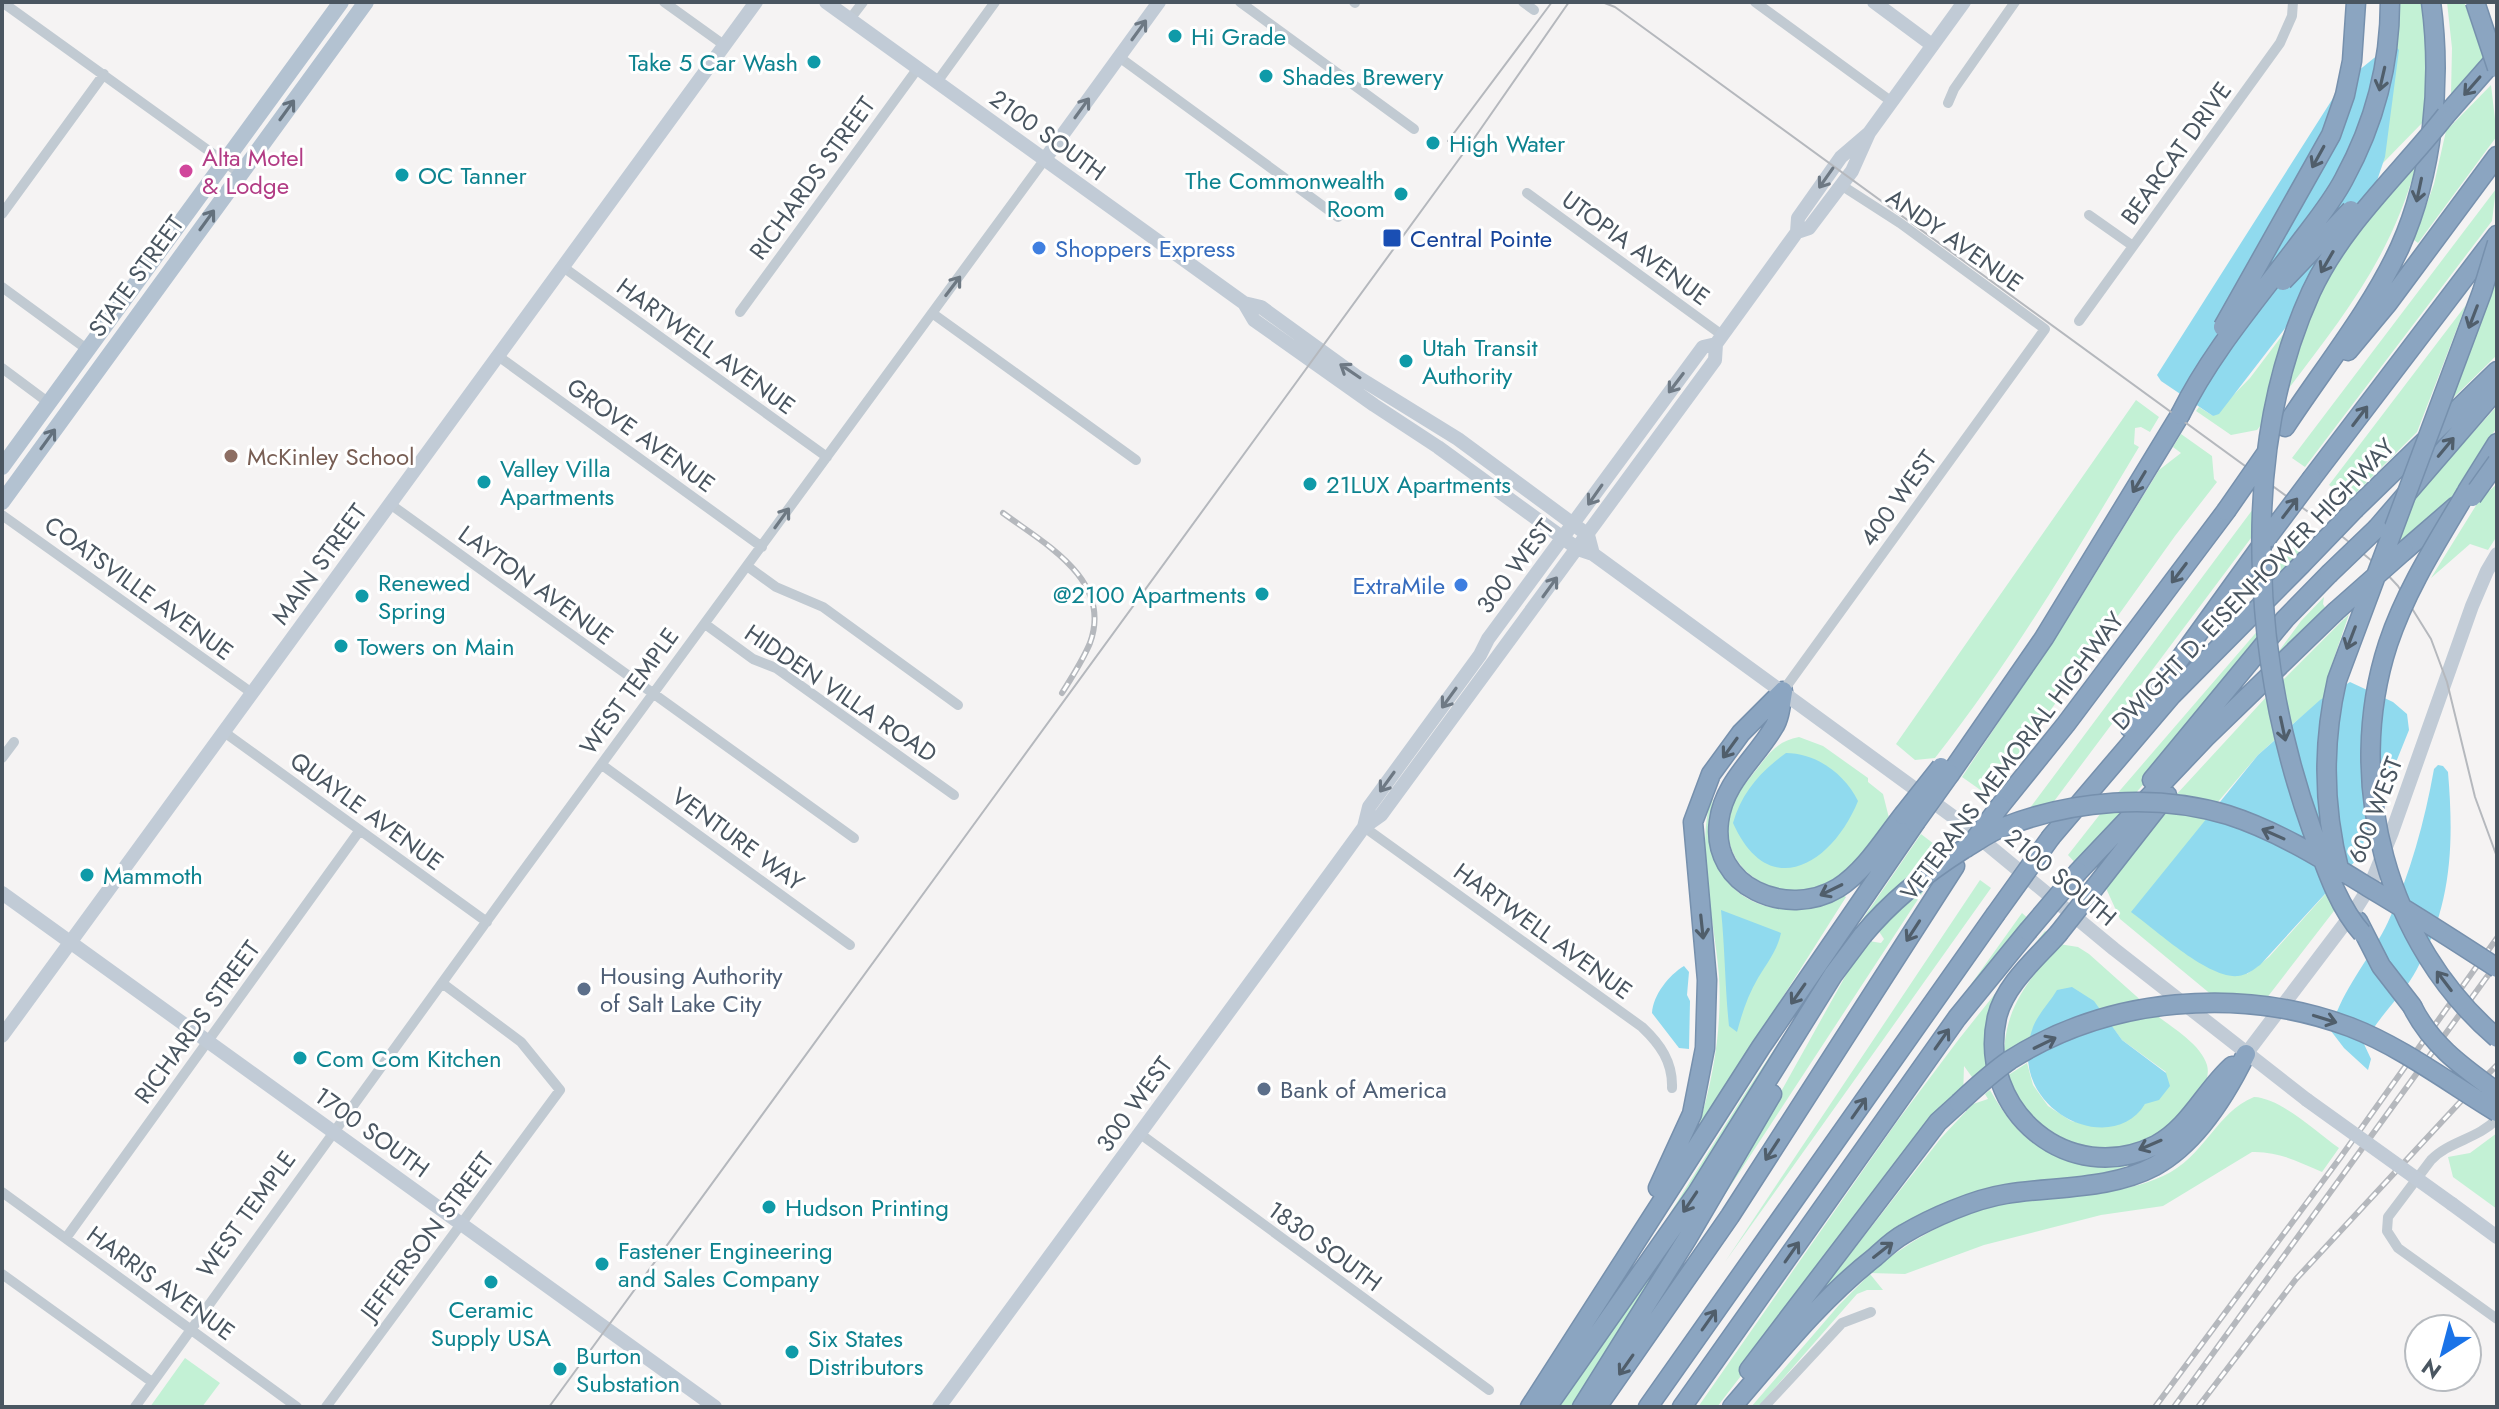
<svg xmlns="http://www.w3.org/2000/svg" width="2499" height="1409" font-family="Jost,sans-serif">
<rect width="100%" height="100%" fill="#f5f3f3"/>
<path fill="#c3f1d5" d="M2395,2H2423L2428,70L2424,121L2383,163L2395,46Z
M2447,2H2464L2485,60L2451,94L2452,48Z
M2491,85L2497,136L2418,243L2414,240L2434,184L2446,131Z
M2417,162C2391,259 2342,318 2283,396L2312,302L2365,217Z
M2496,189L2492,221L2305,467L2292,458Z
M2497,271V355L2449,402Z
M2466,305L2417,432L2350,499L2329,485Z
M2290,325L2266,419L2257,430L2231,435L2196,411L2199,407L2213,416L2250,378Z
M2136,400L2159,417L2150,432L2141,427L2135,428L2134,444L2139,447C2075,554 2012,660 1935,758L1915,760L1896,744Z
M2497,406V427L2450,501L2403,541L2397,537L2411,501Z
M2181,434L2212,456L2214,479L2217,482L2175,536L1989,796L1962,777L2072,612L2159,470L2181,453L2173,447Z
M2497,484V536L2488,550L2470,544L2431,578L2480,499Z
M2253,509L2257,512V530L2052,804L2027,812Z
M2290,537L2305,546L2270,584L2269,564Z
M2324,597L2323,604L2326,609L2276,655L2301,621Z
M2349,614L2332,664L2324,698L2288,728L2280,683Z
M2260,628L2262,645L2135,794L2116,795Z
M2269,694L2278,737L2258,755L2217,803L2175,796Z
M1799,737L1823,746L1868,778V782L1883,794L1889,818C1871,840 1853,870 1826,883C1778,906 1719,871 1729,816C1732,798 1746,783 1757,769C1770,752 1778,741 1799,737Z
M1713,793C1713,811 1706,829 1711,848C1728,912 1792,922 1843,895L1846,897L1703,1123L1700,1122C1714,1075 1722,1025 1719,976C1715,921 1694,845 1713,793Z
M2121,812L2078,866L2068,855L2101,813Z
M2163,812L2205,818L2247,974L2269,957L2329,890L2337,907L2266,999L2213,996L2120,919L2105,886Z
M1921,834L1943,851L1890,892L1847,942Z
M1980,880L1991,888L1725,1262Z
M1930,881L1661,1292L1773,1106L1856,957L1869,941L1881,943L1884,939L1878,930L1904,903Z
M2022,913L2031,921L1677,1407H1673L1802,1221Z
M2045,931L2050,935L2012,983L1991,1049L1987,1076L1977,1084L1964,1066L1963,1097L1916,1149L1717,1407H1698L1896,1123L1959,1039Z
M2059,944L2078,947L2089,954L2145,1004L2004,1056C2005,1005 2029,981 2059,944Z
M1831,964L1723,1140L1632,1274L1746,1092Z
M2155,1014C2171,1027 2201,1044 2207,1065C2211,1080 2200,1092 2191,1102C2183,1111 2176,1123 2166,1129C2121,1162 2051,1153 2021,1104C2015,1096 2012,1085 2007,1076L2027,1063L2033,1085L2048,1106L2071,1121L2100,1127L2145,1104L2166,1072L2122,1040L2111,1025Z
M1990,1090C2033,1166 2062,1156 2141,1157L2143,1160L2110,1172L2031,1186L1917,1223L1771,1355L1941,1138L1973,1104L1988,1099L1985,1094Z
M2254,1097C2281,1098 2316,1132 2339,1148L2322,1172C2299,1162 2278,1151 2252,1152L2163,1206L2101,1215L1984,1245L1905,1274L1870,1273C1912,1238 1964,1209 2018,1201C2065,1193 2118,1197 2163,1176C2205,1157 2216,1112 2254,1097Z
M2497,1133V1209L2453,1177L2448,1157L2470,1153Z
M1717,1181L1608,1354L1571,1407H1556Z
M1870,1274L1883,1290H1867L1857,1294L1758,1407H1751L1839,1305Z
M185,1358L220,1383L202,1407H150Z"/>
<path fill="#90daee" d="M2395,46L2399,50L2385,157L2360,231L2219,414L2213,416L2161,381L2157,375L2342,84L2379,54Z
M2350,682L2393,702L2407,714L2409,730L2357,859L2260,965C2253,970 2247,975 2238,976C2208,979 2155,929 2131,912L2258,755L2320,700Z
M1786,753C1816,753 1845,774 1858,801C1833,863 1769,904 1733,823C1742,792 1760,772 1786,753Z
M2438,765L2443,766L2448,772C2454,844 2452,904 2417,969C2403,996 2378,1016 2364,1044L2371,1059L2368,1070L2344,1048L2331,1031C2339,993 2371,958 2388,922C2410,875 2425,820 2434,769Z
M1721,910L1781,933C1777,951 1767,963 1758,978C1748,995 1742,1013 1737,1032L1729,1026C1725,988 1725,949 1721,910Z
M1684,966L1689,972L1687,995L1690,1001L1689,1049L1679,1048L1652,1013C1653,995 1669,975 1684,966Z
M2072,987L2094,1001L2122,1040L2166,1073L2170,1086L2159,1100L2145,1104C2111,1160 2003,1108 2033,1027C2038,1014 2050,1002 2057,990Z"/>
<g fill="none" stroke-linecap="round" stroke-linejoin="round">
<g stroke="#7690ad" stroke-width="21">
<path id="highway" d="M2446,115L2497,57
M2348,351L2388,303L2497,156
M2285,427C2323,369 2371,310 2400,247C2433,173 2442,82 2431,2
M2312,478L2497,235
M2467,491L2497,443
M2355,509L2497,371
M2377,528L2497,389
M2404,551L2456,506
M1783,692C1781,703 1780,718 1774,727C1755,759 1724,782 1719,821C1710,887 1787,919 1838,888C1865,871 1884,839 1903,815
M2130,728L2267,538
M1950,774L2044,638L2180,415
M2152,780L2285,619L2329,574
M2000,806L2066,724L2226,511
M2051,837L2172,695L2301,565
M2078,872L2205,738L2335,612
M2095,887L2167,795
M2358,921L2381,966L2412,1006
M2058,934C2037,958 2005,984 1997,1017C1976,1110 2069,1189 2156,1145C2189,1128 2205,1090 2232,1066
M1658,1188L1692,1114L1705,1048L1707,980L1693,822L1711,774L1741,733L1783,691
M1749,1370L1938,1122L1959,1103
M1530,1407L1761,1047L1915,823
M1547,1407L1697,1193L1833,975L1863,935
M1582,1407L1687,1239L1772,1094
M1597,1407L1730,1216L1955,866
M1648,1407L1995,915
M1682,1407L1957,1018L2028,931
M1732,1407C1777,1355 1820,1300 1875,1257C1884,1249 1893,1240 1904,1234C1931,1218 1974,1199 2006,1194C2055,1186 2110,1190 2155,1166C2197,1143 2226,1095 2246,1054"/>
</g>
<path stroke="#c1cad2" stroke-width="10" d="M2,2L241,174
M664,2L724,45
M1240,2L1414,129
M1354,2L1355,3
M1523,2L1534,10
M1755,2L1892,102
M850,19L863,2
M1119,57L1338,217
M937,82L995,2
M1948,103L1954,89L2015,2
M1527,193L1722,335
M2,214L104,74
M2089,215L2133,246
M563,267L827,457
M2,287L88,350
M740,312L918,68
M932,313L1136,460
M2079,321L2280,43L2292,16L2293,2
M498,356L762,547
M2,368L49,403
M390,504L854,838
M2,515L252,693
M747,566L776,587L823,607L958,705
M705,624L753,659L776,668L954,795
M1783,691L2045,329L1900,223L1841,185
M224,732L487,922
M2,758L14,742
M602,765L850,945
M1364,827L1642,1027C1660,1044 1673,1062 1672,1088
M2497,1119C2478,1139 2449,1141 2431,1160L2388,1217L2387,1231L2398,1248L2497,1319
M1139,1133L1489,1390
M2,1192L297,1407
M66,1238L360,830
M2,1274L152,1382
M135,1407L518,878L1045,159
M326,1407L560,1090L521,1042L442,983
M1764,1407L1842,1323L1871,1312"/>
<path stroke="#c1cbd6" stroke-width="14" d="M826,2L1244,303L1261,307L1356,376L1458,439L1588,535L1593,554
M1874,2L1932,45
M1045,159L1159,2
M1797,232L1809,228L1852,171L1869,133L1964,2
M1244,303L1254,320L1374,405L1438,447L1578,549L1593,554L1959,821L2114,949L2307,1100
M1364,827L1381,815L1715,360L1716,344L1797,232L1798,218L1841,157L1869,133
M2,893L715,1407
M2,1036L756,2
M2246,1054L2355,910L2370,886L2392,832L2472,606L2487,571L2497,554
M2452,1204L2497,1237
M939,1407L1335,867L1364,827L1369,807L1480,655L1488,639L1703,347L1716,344"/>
<path stroke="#b3c2d1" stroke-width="16" d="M2,467L341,2
M2,502L366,2"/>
<use href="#highway" stroke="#8ba5c1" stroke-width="18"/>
<path stroke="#b5b8bd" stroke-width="2" d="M1602,2L1615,7L2344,538L2383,570L2398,586L2431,639L2447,682L2475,797L2497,857
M1448,141L1552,2
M549,1407L1473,140L1569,2"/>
<g stroke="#b5b8bd" stroke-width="6">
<path id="rail" d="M1003,513C1045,544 1113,580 1090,643C1083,660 1072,677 1062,693
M2155,1407L2340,1158L2497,938
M2174,1407L2497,963
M2198,1407L2296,1279L2463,1099L2497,1065"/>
</g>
<use href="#rail" stroke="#fff" stroke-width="3" stroke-dasharray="9" stroke-linecap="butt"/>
<g stroke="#7690ad" stroke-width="21" stroke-linecap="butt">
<path id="highway-bridge" d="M2475,2L2497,68
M2283,281L2351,210
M2223,327L2331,135L2345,95L2352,61L2356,2
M2180,415C2210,354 2254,303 2295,249C2312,226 2331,204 2344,179C2374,124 2390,64 2390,2
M2466,493C2437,542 2406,590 2388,644C2343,782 2387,944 2497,1038
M2472,497L2497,462
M2226,511L2267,452
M2267,538L2312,478
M2301,565L2355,509
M2329,574L2377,528
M2335,612L2404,551
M1903,815L1941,767
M1915,823L1950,774
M1975,839L2000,806
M2340,873C2323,808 2322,745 2337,680L2482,292L2497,243
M1995,915L2051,837
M2028,931L2078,872
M2362,933C2337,905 2325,865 2312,830C2253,665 2237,455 2311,292C2343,223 2400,174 2446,115
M2058,934L2095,887
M1863,935C1892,900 1926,873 1964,849C1976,842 1988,833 2001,828C2072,800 2155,793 2228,815C2278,831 2324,860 2368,887C2412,913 2454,940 2497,968
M2412,1006C2431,1045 2463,1067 2497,1092
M1959,1103C1975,1088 1991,1073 2010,1060C2109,997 2240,986 2350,1027C2402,1047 2449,1083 2497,1112"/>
</g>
<path stroke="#c1cbd6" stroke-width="14" d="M2307,1100L2452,1204"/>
<use href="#highway-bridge" stroke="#8ba5c1" stroke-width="18"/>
</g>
<defs><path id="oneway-shaft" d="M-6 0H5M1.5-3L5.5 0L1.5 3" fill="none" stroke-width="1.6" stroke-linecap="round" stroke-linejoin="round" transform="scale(2)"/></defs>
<g stroke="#6e7984">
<use href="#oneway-shaft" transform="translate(1139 30) rotate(-54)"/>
<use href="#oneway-shaft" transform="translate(1082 108) rotate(-54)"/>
<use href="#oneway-shaft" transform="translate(1826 178) rotate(125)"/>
<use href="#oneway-shaft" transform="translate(1350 371) rotate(-146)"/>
<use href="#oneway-shaft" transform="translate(1676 383) rotate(127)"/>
<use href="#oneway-shaft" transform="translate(1595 495) rotate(125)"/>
<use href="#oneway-shaft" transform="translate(1550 587) rotate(-54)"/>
<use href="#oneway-shaft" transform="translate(1449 698) rotate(126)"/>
<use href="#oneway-shaft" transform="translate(1387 782) rotate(126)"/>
</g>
<g stroke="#505e6b">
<use href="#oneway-shaft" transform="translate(2382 79) rotate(103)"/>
<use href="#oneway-shaft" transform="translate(2472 86) rotate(131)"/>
<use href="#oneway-shaft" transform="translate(2318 157) rotate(119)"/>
<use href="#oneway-shaft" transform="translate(2419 190) rotate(102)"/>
<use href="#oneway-shaft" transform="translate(2327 262) rotate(120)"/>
<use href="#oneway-shaft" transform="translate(2473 317) rotate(111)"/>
<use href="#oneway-shaft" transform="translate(2360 416) rotate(-53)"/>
<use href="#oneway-shaft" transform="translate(2446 447) rotate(-50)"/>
<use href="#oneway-shaft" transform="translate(2139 482) rotate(121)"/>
<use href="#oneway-shaft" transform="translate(2290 508) rotate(-53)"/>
<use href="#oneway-shaft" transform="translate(2179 573) rotate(127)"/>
<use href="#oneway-shaft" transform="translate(2351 638) rotate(111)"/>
<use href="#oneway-shaft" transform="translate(2283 729) rotate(78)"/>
<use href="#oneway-shaft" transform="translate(1730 748) rotate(126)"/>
<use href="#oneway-shaft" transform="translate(2273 834) rotate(-156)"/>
<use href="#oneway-shaft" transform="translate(1831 890) rotate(154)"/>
<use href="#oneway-shaft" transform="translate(1702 927) rotate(84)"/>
<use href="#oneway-shaft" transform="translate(1913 931) rotate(123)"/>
<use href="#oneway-shaft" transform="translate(2444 981) rotate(-127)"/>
<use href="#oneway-shaft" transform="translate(1798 994) rotate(125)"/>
<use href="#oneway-shaft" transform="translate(2325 1019) rotate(17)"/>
<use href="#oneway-shaft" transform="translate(1942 1039) rotate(-55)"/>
<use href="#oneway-shaft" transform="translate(2045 1043) rotate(-26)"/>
<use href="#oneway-shaft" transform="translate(1859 1108) rotate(-55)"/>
<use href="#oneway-shaft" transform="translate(2150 1145) rotate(157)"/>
<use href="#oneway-shaft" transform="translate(1772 1150) rotate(123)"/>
<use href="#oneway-shaft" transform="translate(1690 1202) rotate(124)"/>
<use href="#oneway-shaft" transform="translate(1883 1250) rotate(-38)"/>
<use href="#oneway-shaft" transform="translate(1792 1252) rotate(-55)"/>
<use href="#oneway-shaft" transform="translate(1709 1320) rotate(-55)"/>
<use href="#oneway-shaft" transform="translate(1626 1365) rotate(125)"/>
</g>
<g stroke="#64717d">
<use href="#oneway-shaft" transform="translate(287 110) rotate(-54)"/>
<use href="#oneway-shaft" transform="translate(207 220) rotate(-54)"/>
<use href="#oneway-shaft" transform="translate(48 439) rotate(-54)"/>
</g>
<g stroke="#6e7983">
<use href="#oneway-shaft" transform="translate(953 286) rotate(-53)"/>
<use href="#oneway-shaft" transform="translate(782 518) rotate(-54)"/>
</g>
<g fill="#0f9aa8" stroke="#fff" stroke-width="3">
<circle cx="1175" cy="36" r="8"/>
<circle cx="814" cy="62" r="8"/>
<circle cx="1266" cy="76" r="8"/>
<circle cx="1433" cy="143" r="8"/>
<circle cx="402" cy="175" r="8"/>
<circle cx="1401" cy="194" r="8"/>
<circle cx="1406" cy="361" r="8"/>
<circle cx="484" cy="482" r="8"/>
<circle cx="1310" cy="484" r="8"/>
<circle cx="1262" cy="594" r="8"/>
<circle cx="362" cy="596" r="8"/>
<circle cx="341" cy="646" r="8"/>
<circle cx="87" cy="875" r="8"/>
<circle cx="300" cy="1058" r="8"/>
<circle cx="769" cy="1207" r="8"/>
<circle cx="602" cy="1264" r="8"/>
<circle cx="491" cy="1282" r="8"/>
<circle cx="792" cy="1352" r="8"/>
<circle cx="560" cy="1369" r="8"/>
</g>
<circle fill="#d1479c" stroke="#fff" stroke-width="3" cx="186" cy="171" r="8"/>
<rect fill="#1a4fb4" stroke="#fff" stroke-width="3" x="1382" y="228" width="20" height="20" rx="4"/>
<g fill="#3f7fe0" stroke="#fff" stroke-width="3">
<circle cx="1039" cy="248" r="8"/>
<circle cx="1461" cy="585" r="8"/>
</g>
<circle fill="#8d6e63" stroke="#fff" stroke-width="3" cx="231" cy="456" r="8"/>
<g fill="#5c6f8a" stroke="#fff" stroke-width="3">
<circle cx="584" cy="989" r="8"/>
<circle cx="1264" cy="1089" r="8"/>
</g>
<g text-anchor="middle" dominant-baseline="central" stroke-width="6" stroke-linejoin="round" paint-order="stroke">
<g font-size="24" fill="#0d838f" stroke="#fff" text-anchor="start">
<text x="1191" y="36">Hi Grade</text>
<text x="798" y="62" text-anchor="end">Take 5 Car Wash</text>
<text x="1282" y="76">Shades Brewery</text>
<text x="1449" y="143">High Water</text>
<text x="418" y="175">OC Tanner</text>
<text x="1385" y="180" text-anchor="end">The Commonwealth<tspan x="1385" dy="28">Room</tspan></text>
<text x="1422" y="347">Utah Transit<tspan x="1422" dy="28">Authority</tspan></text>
<text x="500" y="468">Valley Villa<tspan x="500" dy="28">Apartments</tspan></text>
<text x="1326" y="484">21LUX Apartments</text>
<text x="378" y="582">Renewed<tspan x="378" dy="28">Spring</tspan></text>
<text x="1246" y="594" text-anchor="end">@2100 Apartments</text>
<text x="357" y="646">Towers on Main</text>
<text x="103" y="875">Mammoth</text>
<text x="316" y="1058">Com Com Kitchen</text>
<text x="785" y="1207">Hudson Printing</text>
<text x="618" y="1250">Fastener Engineering<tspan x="618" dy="28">and Sales Company</tspan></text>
<text x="491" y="1309" text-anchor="middle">Ceramic<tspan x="491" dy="28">Supply USA</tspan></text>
<text x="808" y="1338">Six States<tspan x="808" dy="28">Distributors</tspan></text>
<text x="576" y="1355">Burton<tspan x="576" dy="28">Substation</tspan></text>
</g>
<g font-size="24" fill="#4a5661" stroke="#fff">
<text transform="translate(1048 135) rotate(36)">2100 SOUTH</text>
<text transform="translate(2176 153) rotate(-54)">BEARCAT DRIVE</text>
<text transform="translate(812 178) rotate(-54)">RICHARDS STREET</text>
<text transform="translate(1955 240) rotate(35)">ANDY AVENUE</text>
<text transform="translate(1636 248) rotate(36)">UTOPIA AVENUE</text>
<text transform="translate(136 276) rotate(-54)">STATE STREET</text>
<text transform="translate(706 346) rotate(36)">HARTWELL AVENUE</text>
<text transform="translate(641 435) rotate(36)">GROVE AVENUE</text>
<text transform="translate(1898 498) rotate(-54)">400 WEST</text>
<text transform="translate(319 564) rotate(-54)">MAIN STREET</text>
<text transform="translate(1515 566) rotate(-53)">300 WEST</text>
<text transform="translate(2253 584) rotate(-46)">DWIGHT D. EISENHOWER HIGHWAY</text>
<text transform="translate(536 585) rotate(36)">LAYTON AVENUE</text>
<text transform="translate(139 588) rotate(36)">COATSVILLE AVENUE</text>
<text transform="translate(629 691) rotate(-54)">WEST TEMPLE</text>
<text transform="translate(841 693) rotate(34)">HIDDEN VILLA ROAD</text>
<text transform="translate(2012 756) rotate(-53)">VETERANS MEMORIAL HIGHWAY</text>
<text transform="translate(2375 810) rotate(-69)">600 WEST</text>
<text transform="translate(367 811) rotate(36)">QUAYLE AVENUE</text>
<text transform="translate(738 839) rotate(36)">VENTURE WAY</text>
<text transform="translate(2061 877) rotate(40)">2100 SOUTH</text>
<text transform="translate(1543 931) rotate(36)">HARTWELL AVENUE</text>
<text transform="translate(197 1022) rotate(-54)">RICHARDS STREET</text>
<text transform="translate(1134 1104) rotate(-54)">300 WEST</text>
<text transform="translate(372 1132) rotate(36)">1700 SOUTH</text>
<text transform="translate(246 1214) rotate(-54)">WEST TEMPLE</text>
<text transform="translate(427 1236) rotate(-53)">JEFFERSON STREET</text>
<text transform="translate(1325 1246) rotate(36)">1830 SOUTH</text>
<text transform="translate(161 1283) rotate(36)">HARRIS AVENUE</text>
</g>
<g font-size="24" fill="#b23c85" stroke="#fff" text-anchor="start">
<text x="202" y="157">Alta Motel<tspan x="202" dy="28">&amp; Lodge</tspan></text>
</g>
<g font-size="24" fill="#164399" stroke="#fff" text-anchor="start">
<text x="1410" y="238">Central Pointe</text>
</g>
<g font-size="24" fill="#366cbe" stroke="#fff" text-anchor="start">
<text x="1055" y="248">Shoppers Express</text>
<text x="1445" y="585" text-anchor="end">ExtraMile</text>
</g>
<g font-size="24" fill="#785e54" stroke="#fff" text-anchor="start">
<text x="247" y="456">McKinley School</text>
</g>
<g font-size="24" fill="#4e5e75" stroke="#fff" text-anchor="start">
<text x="600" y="975">Housing Authority<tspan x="600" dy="28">of Salt Lake City</tspan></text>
<text x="1280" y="1089">Bank of America</text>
</g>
</g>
<rect width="2499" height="1409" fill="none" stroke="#4a5661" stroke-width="8"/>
<g transform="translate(2443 1353) rotate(216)"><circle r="38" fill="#ffffff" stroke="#b7bbc0" stroke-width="2"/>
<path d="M0-6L14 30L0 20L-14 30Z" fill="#1a73e8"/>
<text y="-12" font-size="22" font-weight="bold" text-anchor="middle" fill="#4a5661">N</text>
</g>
</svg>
